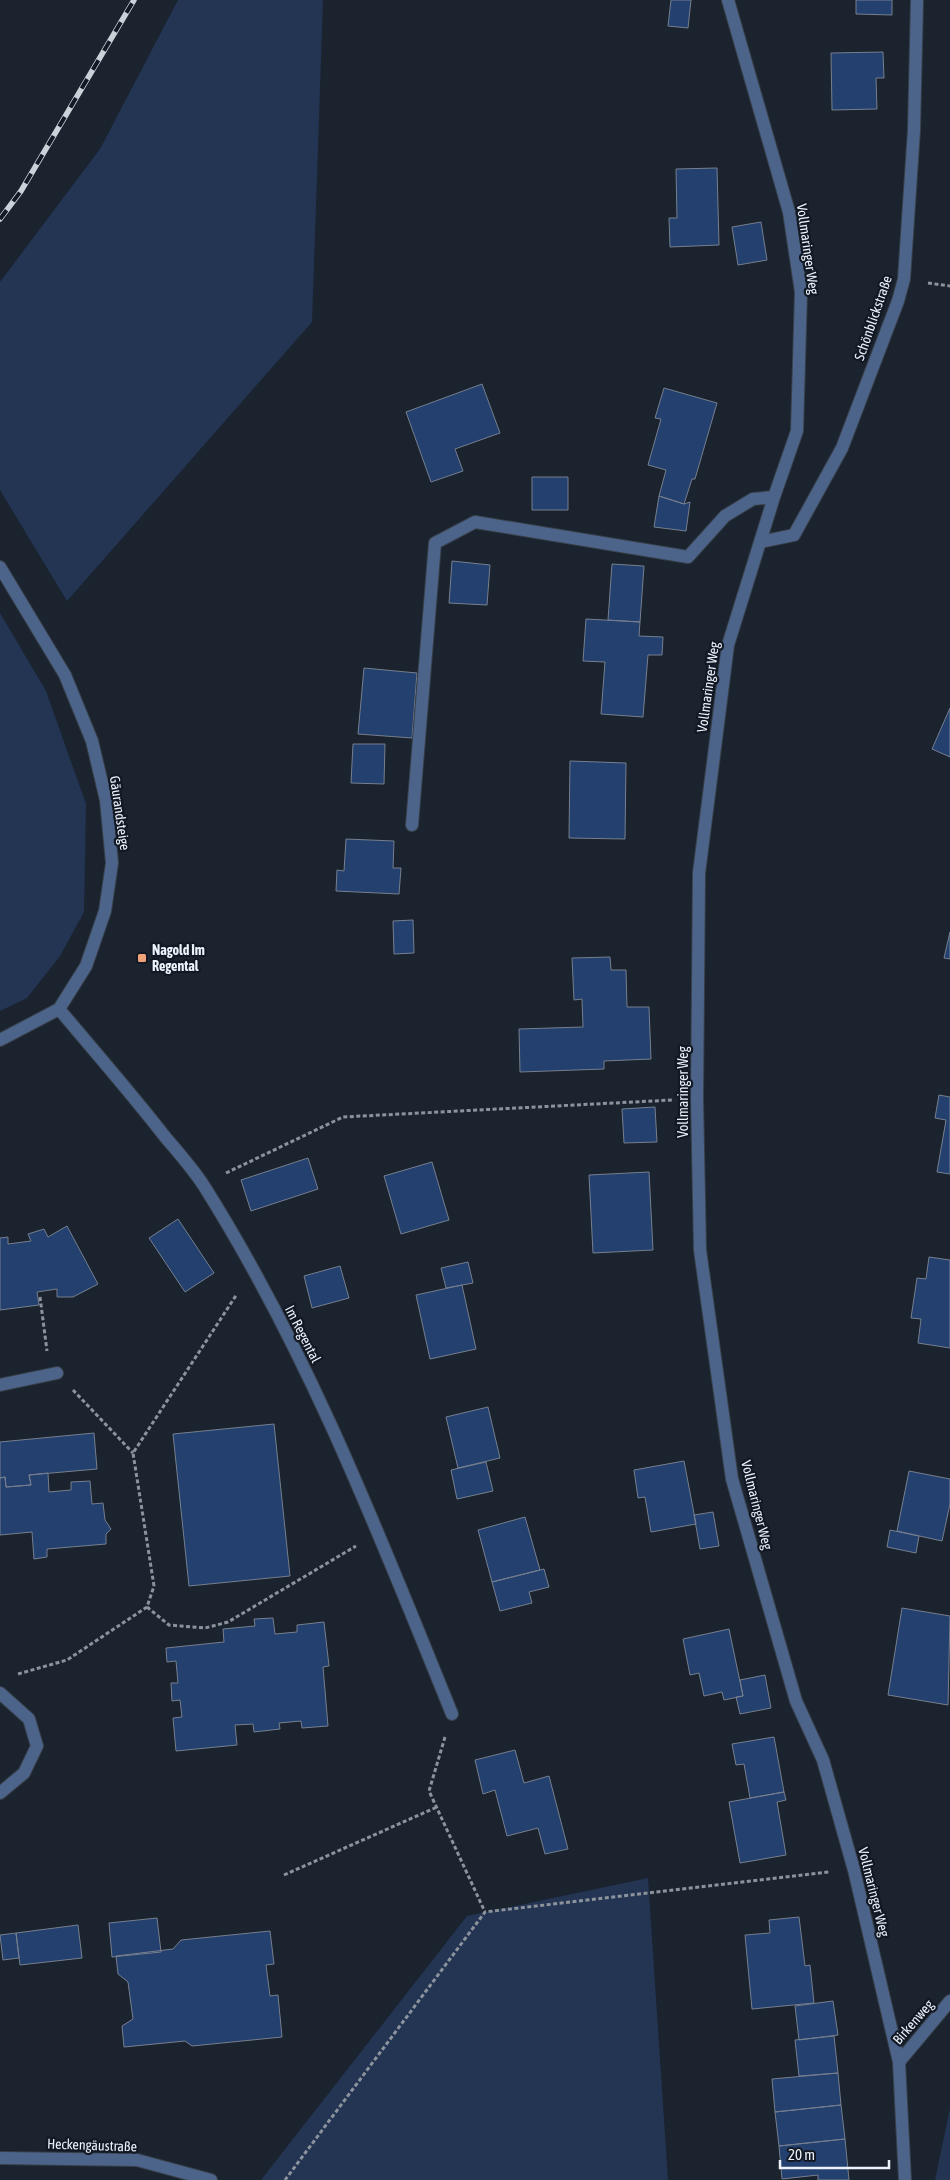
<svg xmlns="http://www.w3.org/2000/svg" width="950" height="2180" font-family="'Asap Condensed',sans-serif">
<rect width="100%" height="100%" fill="#1b232f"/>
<path fill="#233553" d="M178,0H323L312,322L67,601L0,490V282L100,149Z
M0,613L46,691L86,804L84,912L60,956L27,998L0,1011Z
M648,1878L668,2180H261L467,1916Z
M950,2108V2180H935L949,2113Z"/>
<path fill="#23406f" stroke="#767f8e" d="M671,0H691L688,28L668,26Z
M856,0H892V15L856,14Z
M883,52L884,78H876L877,109L832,110L831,53Z
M717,168L719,245L670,247L669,218H677L676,169Z
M761,222L767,260L738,265L732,227Z
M482,384L500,433L455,449L463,471L431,482L406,412Z
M664,388L717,403L695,479H692L684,504L659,496L666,470L648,465L661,419L655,418Z
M532,477H568V510H532Z
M659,496L684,504L690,502L686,531L654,527Z
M452,561L490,565L487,605L449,603Z
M612,564L644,566L640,622L608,620Z
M586,619L640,622L639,636L663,637L662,655H648L643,717L601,714L605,662L583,661Z
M364,668L417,673L412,738L358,734Z
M950,708V757L932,749Z
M353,744H385L384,784L351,783Z
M570,761L626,763L625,839L569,838Z
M346,839L394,841L393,868H401L399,894L336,891L337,870L344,871Z
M413,920L414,953L394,954L393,921Z
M950,932V959L944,958Z
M610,957L611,970H626L627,1007H649L651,1059L604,1061V1069L520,1072L519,1029L583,1027L582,999L574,1000L572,958Z
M939,1095L950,1097V1174L937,1172L946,1120L935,1118Z
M655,1107L657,1142L624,1143L622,1109Z
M308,1158L318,1189L251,1211L241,1180Z
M432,1162L449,1220L401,1234L384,1176Z
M649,1172L653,1250L593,1253L589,1175Z
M178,1219L214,1273L185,1292L149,1238Z
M67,1226L98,1284L73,1297H57V1289L37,1292L39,1305L0,1310V1238L8,1237V1244L31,1241L28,1234L44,1229L48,1237Z
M929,1257L950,1260V1348L918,1343L921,1319L911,1318L917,1278L926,1279Z
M468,1262L473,1283L446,1288L441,1268Z
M340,1266L349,1298L312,1308L304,1276Z
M462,1285L476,1349L430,1359L416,1295Z
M488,1407L500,1458L458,1468L446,1417Z
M274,1424L290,1576L189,1586L173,1434Z
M94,1433L97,1469L29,1475L31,1485L6,1487L5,1477L0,1478V1442Z
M684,1461L696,1524L651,1532L645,1497L638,1498L634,1470Z
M486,1462L493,1491L457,1499L451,1470Z
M909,1471L950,1479V1504L942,1541L897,1531Z
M48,1473L49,1492L71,1490V1482L90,1481L92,1504L103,1503L105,1520L111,1529L106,1534V1544L47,1549V1557L34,1559L32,1532L0,1535V1478L5,1477L6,1487L31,1485L29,1475Z
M713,1512L719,1546L700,1549L694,1515Z
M525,1517L540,1570L492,1582L478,1530Z
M890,1530L919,1536L916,1553L887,1547Z
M544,1569L549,1587L529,1592L532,1603L500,1611L492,1582Z
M902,1608L950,1616L948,1705L888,1695Z
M273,1618L275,1634L297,1632V1625L324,1622L329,1666L323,1667L328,1726L302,1728L301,1721L279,1723L280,1729L254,1732L253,1724L235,1725L237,1745L176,1751L173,1718L182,1717L180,1700L172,1701L171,1683H178L176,1661L167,1662L166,1648L224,1642L223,1629L255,1626L254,1619Z
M729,1629L743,1696L724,1700L722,1692L704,1696L699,1673L690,1675L683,1639Z
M765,1675L771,1708L740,1714L736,1697L743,1696L740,1680Z
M774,1737L784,1792L750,1798L744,1764L736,1765L732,1744Z
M515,1750L524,1783L549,1776L568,1849L545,1854L538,1828L507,1836L495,1790L483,1794L475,1760Z
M784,1792L786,1800L777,1802L786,1855L740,1863L729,1802Z
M799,1917L805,1966L810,1965L814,2003L752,2009L745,1935L770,1933L769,1920Z
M157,1918L161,1952L112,1957L109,1923Z
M78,1925L82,1958L20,1965L16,1933Z
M270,1931L274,1964L266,1965L270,1996L278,1995L282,2037L192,2046L185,2041L124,2047L122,2026L133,2019L128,1982L118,1974L116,1956L173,1949L181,1940Z
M16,1933L19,1958L3,1960L0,1935Z
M833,2001L838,2035L799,2040L795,2006Z
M834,2036L838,2073L799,2076L795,2040Z
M838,2073L841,2105L775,2112L772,2079Z
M841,2105L845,2139L779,2146L775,2112Z
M845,2139L849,2180H818V2175L782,2179L779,2146Z"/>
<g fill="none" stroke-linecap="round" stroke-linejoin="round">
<g stroke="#38404b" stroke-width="14">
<path id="minor" d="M728,0L789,212L801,292L797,431L774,497L728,645L699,873L697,1099L700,1250L732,1479L796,1701L823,1760L854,1870L899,2062L905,2180
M760,542L794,535L842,448L898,301L904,279L914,130L917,0
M0,567L65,675L92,741L106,800L112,863L105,911L86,966L59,1009L0,1040
M412,825L435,543L475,522L688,557L725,516L753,499L774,497
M59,1009C95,1052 132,1094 166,1138C179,1153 193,1169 204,1186C308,1351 379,1534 452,1714
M0,1385L57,1373
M0,1693L29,1719L37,1746L24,1773L0,1793
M899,2062L950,2001
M0,2158L137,2160L211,2180"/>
</g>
<path stroke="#8c939c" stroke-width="3" stroke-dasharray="4 2.5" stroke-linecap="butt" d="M928,283L950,286
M226,1173L343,1117L672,1100
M40,1297L47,1351
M73,1390L133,1453
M147,1607L169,1625L205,1628L228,1622L356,1546
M18,1674L67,1660L147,1607L154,1586L133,1453L237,1294
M445,1737L429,1791L485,1912
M284,1875L437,1807
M285,2180L485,1912L829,1872"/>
<use href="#minor" stroke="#4d648a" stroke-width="12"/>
<g stroke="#cad1d9" stroke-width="5.5">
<path id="rail" d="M0,219L21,191L134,0"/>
</g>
<use href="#rail" stroke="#121925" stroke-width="4" stroke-dasharray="11" stroke-linecap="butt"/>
</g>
<rect fill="#f0a378" stroke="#121925" stroke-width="2" x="137" y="953" width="10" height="10" rx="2.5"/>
<g text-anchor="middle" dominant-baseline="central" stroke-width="4.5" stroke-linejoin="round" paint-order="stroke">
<g font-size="14" fill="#ecf2fa" stroke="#121925">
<text transform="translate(808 249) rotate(82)">Vollmaringer Weg</text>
<text transform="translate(873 318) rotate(-71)">Schönblickstraße</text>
<text transform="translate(708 687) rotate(-82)">Vollmaringer Weg</text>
<text transform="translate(120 813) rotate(82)">Gäurandsteige</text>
<text transform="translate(683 1092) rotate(-90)">Vollmaringer Weg</text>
<text transform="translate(303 1334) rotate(63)">Im Regental</text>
<text transform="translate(757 1505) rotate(76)">Vollmaringer Weg</text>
<text transform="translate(874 1892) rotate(76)">Vollmaringer Weg</text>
<text transform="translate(913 2022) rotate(-49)">Birkenweg</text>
<text transform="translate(92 2145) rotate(2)">Heckengäustraße</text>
</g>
<g font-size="14" font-weight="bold" fill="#ecf2fa" stroke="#121925" text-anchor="start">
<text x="152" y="950">Nagold Im<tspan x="152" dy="16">Regental</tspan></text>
</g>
</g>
<path d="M780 2160v8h109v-8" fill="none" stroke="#ecf2fa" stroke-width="2.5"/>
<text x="788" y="2160" font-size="15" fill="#ecf2fa" stroke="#121925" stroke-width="4" paint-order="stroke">20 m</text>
</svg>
